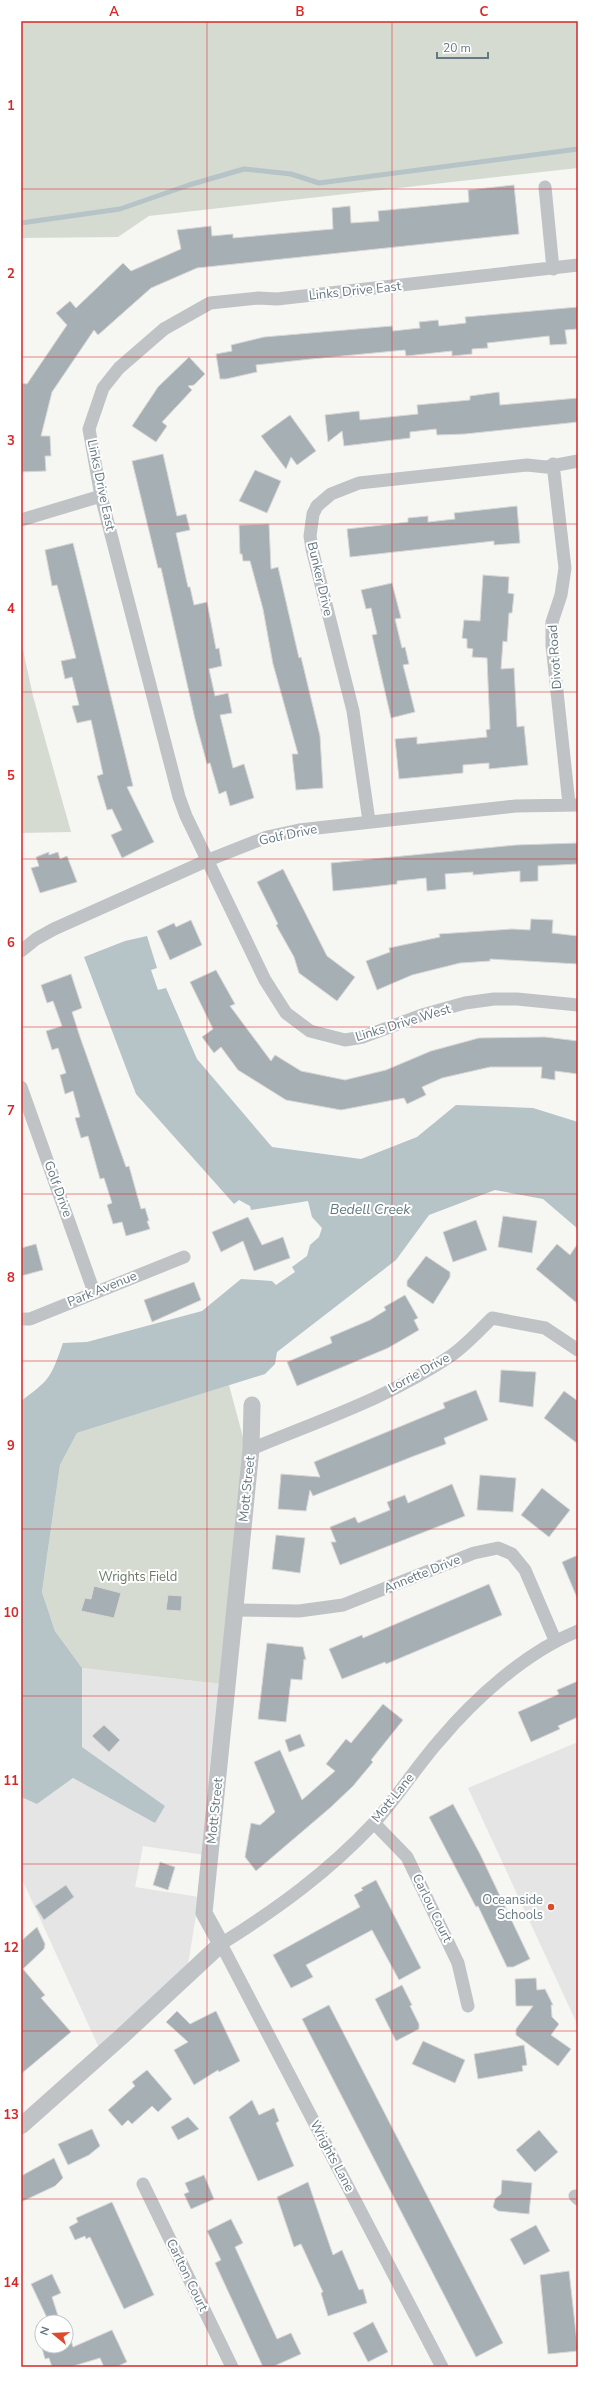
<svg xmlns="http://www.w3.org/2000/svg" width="599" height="2388" font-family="'Nunito Sans',sans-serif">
<rect width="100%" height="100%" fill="#f6f6f3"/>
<path fill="#e4e5e4" d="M82,1668L221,1684L205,1855L143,1846L135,1887L199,1897L188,1964L100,2050L21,1877V1797L37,1804L73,1778L155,1823L165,1806L82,1747Z
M578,1742V2026L468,1788Z"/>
<path fill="#d6dbd2" d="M21,21H578V168L149,216L118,237L21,238Z
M21,641L33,696L71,832L21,833Z
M229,1385L244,1441L221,1684L82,1668L55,1631L42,1592L60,1465L77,1433Z"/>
<path fill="#b6c3c7" d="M147,936L157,968L151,970L158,990L166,988L197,1059L272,1147L361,1159L417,1137L456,1105L533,1108L578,1122V1229L543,1199L495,1190L429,1215L396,1260L277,1352L275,1364L265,1374L77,1433L60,1465L42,1592L55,1631L82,1668V1747L165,1806L155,1823L73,1778L37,1804L21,1797V1401C50,1380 51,1377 63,1343L87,1342L202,1311L241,1279L272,1281L276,1285L295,1272L292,1267L307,1256L310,1245L319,1237L322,1228L312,1217L308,1201L251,1210L250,1206L239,1200L234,1204L136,1094L84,957L125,941Z"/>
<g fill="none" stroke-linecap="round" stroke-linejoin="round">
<path stroke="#b6c3c7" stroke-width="5" d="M21,223L120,209L189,185L244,169L291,174L319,183L578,149"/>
</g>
<path fill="#a6afb4" stroke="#d8d7d5" d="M514,185L519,234L197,268L151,288L98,335L94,330L52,392L41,436H50L51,456H45L46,471L21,472V383L27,384L67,325L56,313L70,301L76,308L123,263L131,271L181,249L177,230L211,226L212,236L233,234V238L333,229L332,208L350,206L351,223L379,221L378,211L469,202L468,190Z
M578,307V329L565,330L567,344L550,345L549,336L487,343L488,348L472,349V354L452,356V351L406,356L405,350L311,359L256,365L257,372L226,379H220L216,354L232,351L231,345L264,337L392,326L393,331L420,328L419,322L438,320L439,326L466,323L465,317Z
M189,357L205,374L194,385L188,386L192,390L162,422L167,426L156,442L132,426L158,387Z
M499,392L500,405L578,398V422L465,434L437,435L436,429L410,432V438L344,446L342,431L328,442L325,415L359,411L360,420L418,414L417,405L470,400V396Z
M290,415L316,451L297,465L291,457L286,469L261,436Z
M163,454L177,516L186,514L190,530L176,533L188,587H190L194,605L207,602L216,649L219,648L222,666L209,669L215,696L228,693L232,713L220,715L233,768L244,764L254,798L230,806L226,791L219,794L210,763L207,764L195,719L161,568H158L132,461Z
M255,470L281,481L267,513L239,501Z
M517,506L520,543L494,545V541L350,557L347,529L408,522V518L428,516V522L455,519L454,513Z
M269,524L271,569L278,567L299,658L301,657L320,736L323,788L296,790L292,754H298L273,664L263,609L250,561H243L242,554H240L239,525Z
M73,543L133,786L127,787L154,842L122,858L111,835L122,830L112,809L107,810L97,776L103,774L91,720L77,723L72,706L79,705L72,677L65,679L61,661L76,658L57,585L52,586L45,550Z
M483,575L509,577L508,593L514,594L512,613H509L507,642L503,641L501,669L514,668L517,727L524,726L528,765L489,769V763L463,765V773L399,779L395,739L417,737V744L487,737L486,730L490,729L487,658L472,657L473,649L467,648V639L462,638L464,620L480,621Z
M392,583L401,618L395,619L402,648L405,647L409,664L403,665L415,712L391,718L372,635L377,634L371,608L366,609L361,590Z
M578,843V864L538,866V881L520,882V871L473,875V872L445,874L446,889L427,891L426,878L397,881V884L372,887L333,891L331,863L516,845Z
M49,852V855L58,852L60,859L67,856L77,882L40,893L31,868L39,866L36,857Z
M283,869L327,956L355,977L337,1001L299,973L294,957L276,925L278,924L257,882Z
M531,919L553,920L552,933L578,936V964L490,959V961L460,963L412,975L377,990L366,961L390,952L389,948L440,937L439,934L512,929L530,930Z
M191,920L202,945L170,960L157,931L174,923L176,927Z
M216,970L235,1004L230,1006L271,1061L275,1055L301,1071L345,1080L386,1070L431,1051L479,1038L545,1037L578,1041V1074L555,1071V1080L541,1078L542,1067H490L442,1078L422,1087L426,1095L407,1104L404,1098L341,1110L286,1100L238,1070L221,1047L214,1053L202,1037L213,1029L190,982Z
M71,974L82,1008L72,1012L80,1037L126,1167L129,1166L141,1209L145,1208L149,1221H147L150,1229L126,1236L122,1222L113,1224L107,1205L112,1203L104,1178L100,1179L88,1136L81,1138L75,1118L80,1117L73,1091L65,1094L60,1075L66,1073L58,1048L52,1050L46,1031L62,1026L53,1001L47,1003L41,985Z
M503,1216L537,1221L532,1253L498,1247Z
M248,1217L262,1245L283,1237L290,1258L254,1271L243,1241L221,1252L212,1232Z
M476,1220L487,1250L453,1262L443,1232Z
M578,1243V1304L536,1269L557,1244L570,1255Z
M36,1244L43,1270L21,1276V1248Z
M426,1256L450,1272V1277L433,1304L407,1286V1281Z
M194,1282L201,1300L152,1322L144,1300Z
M405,1295L418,1318L414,1320L419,1330L388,1348L297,1386L287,1362L332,1343L330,1337L370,1320L386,1310L384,1307Z
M501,1370L536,1372L533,1407L499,1402Z
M476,1390L488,1420L444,1438L446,1444L414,1456L313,1496L310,1490L306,1511L278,1509L281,1474L320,1477L314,1462L445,1408L443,1403Z
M564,1391L578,1401V1444L544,1418Z
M480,1475L516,1478L513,1512L477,1510Z
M452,1484L465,1516L340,1565L331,1542H336L330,1527L355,1517L358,1523L390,1510L387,1502L405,1495L408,1503Z
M542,1488L570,1510L549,1537L521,1515Z
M276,1535L305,1538L300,1573L272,1569Z
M578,1555V1600L562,1562Z
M489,1584L502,1615L386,1664L385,1662L342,1679L329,1649L362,1635L363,1638Z
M94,1586L121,1593L114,1618L81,1611L85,1598L91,1599Z
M168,1595L182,1596L181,1611L166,1610Z
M267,1643L303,1647L306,1660L304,1659L302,1680L291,1679L286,1722L258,1719Z
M578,1681V1717L558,1726L560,1729L531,1742L518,1712L559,1694L557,1690Z
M383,1704L403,1720L371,1760L373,1762L353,1786L331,1807L256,1871L245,1857L251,1823L260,1825L275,1812L254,1762L280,1750L302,1800L335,1771L326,1764L346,1739L351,1743Z
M104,1725L120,1740L109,1752L92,1736Z
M300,1734L305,1746L289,1752L285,1740Z
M453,1804L480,1854L530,1959L513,1967H507L478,1906L476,1907L429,1817Z
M160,1862L175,1867L168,1890L153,1885Z
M376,1880L421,1968L399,1980L372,1930L306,1965L313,1977L291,1988L273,1955L360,1907L354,1895L363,1890L361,1888Z
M66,1885L74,1897L44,1920L35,1906Z
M37,1927L45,1944L44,1949L23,1969L45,1995L41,1998L71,2032L21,2074V1941Z
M536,1978L537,1990L545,1989L553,2005H551L552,2017L559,2024L551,2035L571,2049L558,2066L516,2035V2029L533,2006H516L515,1979Z
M402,1985L412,2005L410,2006L419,2024V2029L396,2041L375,1999Z
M329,2005L503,2343L476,2357L302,2019Z
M177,2011L190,2024L216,2011L240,2061L219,2072L218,2070L194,2085L174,2050L188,2042L166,2022Z
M423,2041L465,2060L455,2083L412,2064Z
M524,2045L527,2065L522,2066L523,2071L478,2079L474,2054Z
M147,2070L172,2099L158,2112L152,2106L132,2124L128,2120L122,2126L108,2110L135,2086L132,2082Z
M252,2100L259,2115L274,2108L279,2121L276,2123L294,2166L258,2181L229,2117Z
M188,2117L199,2129L178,2140L171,2127Z
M92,2129L100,2146L89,2155L68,2165L58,2144Z
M539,2130L558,2152L535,2172L516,2150Z
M54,2158L63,2178L55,2186L21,2202V2176Z
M204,2175L214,2199L191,2209L184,2194L189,2192L185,2183Z
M502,2180L532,2183L529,2214L498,2211L493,2207L495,2199L501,2194Z
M308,2182L333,2255L342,2250L359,2290L363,2289L367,2303L328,2316L321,2293L323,2292L301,2244L294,2247L277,2197Z
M112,2202L154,2295L124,2309L90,2237L86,2239L85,2236L75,2240L69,2227L78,2222L76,2218Z
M231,2219L243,2243L235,2247L277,2339L291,2333L301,2354L272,2367H263L215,2263L221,2260L207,2231Z
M536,2225L550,2251L524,2265L510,2239Z
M569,2271L578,2351L548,2354L540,2275Z
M52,2274L61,2293L52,2297L60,2322H49L31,2284Z
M373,2322L388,2352L368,2362L353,2333Z
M42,2324V2346H66L67,2327L73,2347L112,2330L127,2362L116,2367H104L100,2358L70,2367H52L49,2358L45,2359L36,2326Z"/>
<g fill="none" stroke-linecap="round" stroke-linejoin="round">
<path stroke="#bfc3c6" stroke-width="13" d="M545,187L553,269
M578,265L277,299L258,298L210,303L164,329L119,368L103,388L89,429L101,496L179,797L186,816L265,980L286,1013L310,1031L345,1040L363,1037L422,1015L465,1003L494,999H517L578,1005
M553,464L565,568L561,595L552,622V645L569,804
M21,520L101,496
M369,821L353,711L312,549L310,536L313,514L317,506L331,494L359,483L527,465L546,467L578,461
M21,951L36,939L54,929L206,861L267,837L299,830L516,806L578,805
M21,1087L94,1292
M21,1319H30L184,1257
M251,1449C318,1421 391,1397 452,1355C466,1345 479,1331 492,1318L545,1328L578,1350
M235,1610L299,1611L343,1605L474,1553L498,1548L512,1554L525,1570L555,1640
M374,1823L407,1857L458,1963L468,2006
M143,2184L232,2367
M575,2196L578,2199
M442,2367L221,1944C277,1909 328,1872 373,1824C397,1798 416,1767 439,1741C475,1698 526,1652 578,1631"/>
<path stroke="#bfc3c6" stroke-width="17" d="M21,2126L120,2038L221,1944L204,1913L251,1449L252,1405"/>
</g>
<path fill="none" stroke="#d62828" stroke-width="1" stroke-opacity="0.55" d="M207,21V2367M392,21V2367M21,189H578M21,357H578M21,524H578M21,692H578M21,859H578M21,1027H578M21,1194H578M21,1361H578M21,1529H578M21,1696H578M21,1864H578M21,2031H578M21,2199H578"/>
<circle fill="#dd4a2c" stroke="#fff" stroke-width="1.5" cx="551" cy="1907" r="4"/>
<g text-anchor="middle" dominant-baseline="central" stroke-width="4" stroke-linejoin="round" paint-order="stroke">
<g font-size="13" fill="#667883" stroke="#fff">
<text transform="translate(355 291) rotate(-6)">Links Drive East</text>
<text transform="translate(101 485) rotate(78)">Links Drive East</text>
<text transform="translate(320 579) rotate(77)">Bunker Drive</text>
<text transform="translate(555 657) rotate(-94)">Divot Road</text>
<text transform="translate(288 835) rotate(-12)">Golf Drive</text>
<text transform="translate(403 1023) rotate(-17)">Links Drive West</text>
<text transform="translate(58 1189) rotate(70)">Golf Drive</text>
<text transform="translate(102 1289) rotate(-22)">Park Avenue</text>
<text transform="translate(419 1373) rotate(-29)">Lorrie Drive</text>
<text transform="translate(247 1489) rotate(-84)">Mott Street</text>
<text transform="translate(422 1574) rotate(-22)">Annette Drive</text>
<text transform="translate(393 1798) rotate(-51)">Mott Lane</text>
<text transform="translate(215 1811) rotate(-84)">Mott Street</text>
<text transform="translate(432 1908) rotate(64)">Carlou Court</text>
<text transform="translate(332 2156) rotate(62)">Wrights Lane</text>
<text transform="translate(187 2275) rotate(64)">Carlton Court</text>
</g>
<g font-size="13" fill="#6a7a65" stroke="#fff">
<text x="138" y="1577">Wrights Field</text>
</g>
<g font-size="13" fill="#667883" stroke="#fff" text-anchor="end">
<text x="543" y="1900">Oceanside<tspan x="543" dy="15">Schools</tspan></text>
</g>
<g font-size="14" font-style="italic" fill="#62797f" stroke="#fff">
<text x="370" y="1209">Bedell Creek</text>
</g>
</g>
<rect width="599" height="2388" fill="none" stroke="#ffffff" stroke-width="44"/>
<g transform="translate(54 2334) rotate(288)"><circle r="19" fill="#ffffff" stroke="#c2c9cd"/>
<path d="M0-3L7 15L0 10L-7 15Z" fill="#dd4a2c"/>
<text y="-6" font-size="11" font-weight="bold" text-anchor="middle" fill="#667883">N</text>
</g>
<path d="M437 52v6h51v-6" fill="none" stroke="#667883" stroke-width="2"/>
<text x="443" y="52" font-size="12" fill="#667883" stroke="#ffffff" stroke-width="3" paint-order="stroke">20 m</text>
<rect x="22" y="22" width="555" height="2344" fill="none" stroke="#d62828" stroke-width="1.5"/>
<g font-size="13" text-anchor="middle" font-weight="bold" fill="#d62828">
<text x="114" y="16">A</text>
<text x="300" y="16">B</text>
<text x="484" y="16">C</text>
<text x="11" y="110">1</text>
<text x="11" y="278">2</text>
<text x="11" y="445">3</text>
<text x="11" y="613">4</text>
<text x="11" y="780">5</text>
<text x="11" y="947">6</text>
<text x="11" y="1115">7</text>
<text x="11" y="1282">8</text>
<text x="11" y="1450">9</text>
<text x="11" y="1617">10</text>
<text x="11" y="1785">11</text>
<text x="11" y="1952">12</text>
<text x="11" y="2119">13</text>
<text x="11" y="2287">14</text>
</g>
</svg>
